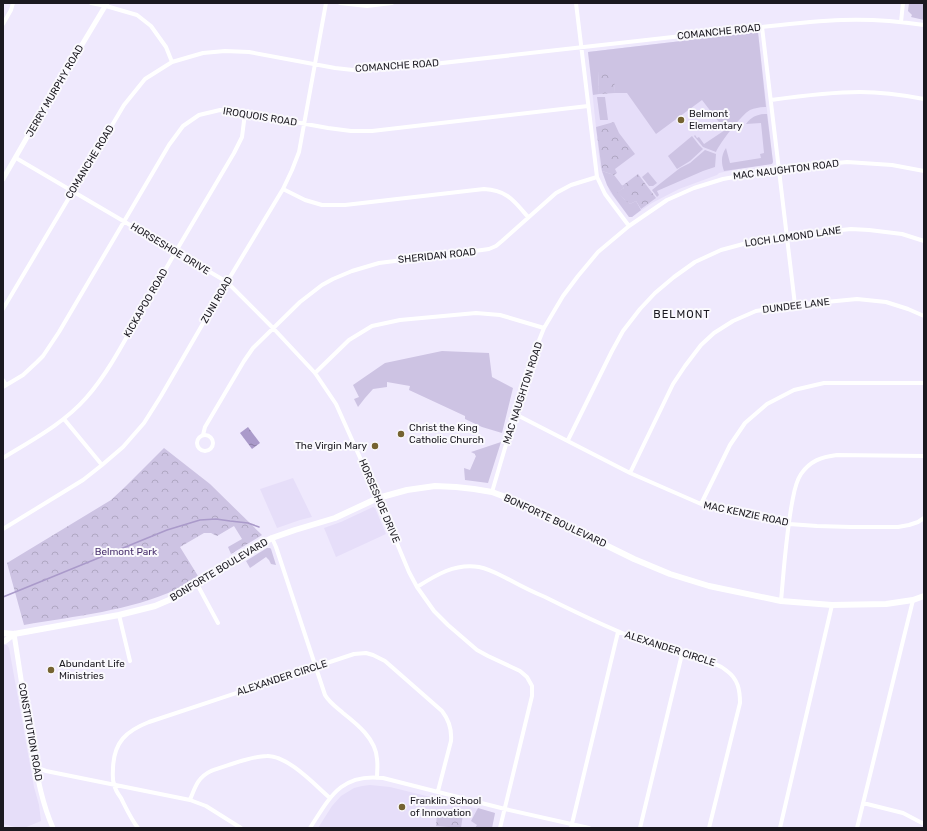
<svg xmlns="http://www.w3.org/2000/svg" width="927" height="831" font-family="Rubik,sans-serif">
<defs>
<pattern id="park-crowns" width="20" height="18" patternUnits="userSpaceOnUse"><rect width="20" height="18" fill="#cdc3e3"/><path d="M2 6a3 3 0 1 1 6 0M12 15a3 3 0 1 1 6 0" fill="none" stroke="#afa7c2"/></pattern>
<pattern id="water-ripples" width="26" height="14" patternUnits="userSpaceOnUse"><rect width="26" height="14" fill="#aa9aca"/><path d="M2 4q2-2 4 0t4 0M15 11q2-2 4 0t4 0" fill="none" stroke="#8a7da4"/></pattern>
</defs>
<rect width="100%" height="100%" fill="#efe9fd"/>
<path fill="#e6def9" d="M758,32L773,162L772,164L748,167L719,173L717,175L679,189L652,203L632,217H629L610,192L602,172L600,165L588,52Z
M293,478L312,517L300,520L277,528L260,489Z
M373,507L375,508L386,534L336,557L324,528L341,522Z
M3,645H7L9,648L34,787L39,805L41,821L24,828H19L3,824Z
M370,785L390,787L495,813L492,828H318L332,806L341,796L354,788L362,786Z"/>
<path fill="#cdc3e3" d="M909,3H924V20L911,17L912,15L908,11Z
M758,32L766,107C761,107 755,108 750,110C741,115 720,143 716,152L703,147L694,136L695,135L697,138L699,137L704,144L725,130L702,100L656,134L627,93H615L613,71L598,72L599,94L593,95L588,52Z
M597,97H605L608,120H600Z
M767,114L773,162L772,164L724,171C721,163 721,155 726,148L730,163L761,158L760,154L764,153L761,123L746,124C751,117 758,114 767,114Z
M692,136L699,145L703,149L690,161L677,169L668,156Z
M705,150L716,154L715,167L703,171L657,191L659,195L657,197L652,190L680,168L690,163Z
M602,171L614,175L624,188L618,192C622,196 625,201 630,204L636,201L641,210L632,217H629L613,195L607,185Z
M648,172L657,183L653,186H649L642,177Z
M442,351L489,353L492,377L513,388L502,433L482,427L465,419V416L409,390L410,386L387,382V387L373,389L365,398L358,407L354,399L359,397L353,385L385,363Z
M501,442L488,483L465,480L464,468L470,470L476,456L475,455V454L471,452Z
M267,548H270L271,549L276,565L271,564L269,560L266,557L250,568L246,561Z
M478,808L495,813L492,828H475L477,825L471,821Z"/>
<path fill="url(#park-crowns)" d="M598,71H614L615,93L599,94Z
M614,122L619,133L635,154L615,169L617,173L614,175L602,171L596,127Z
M638,174L656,198L641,209L636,201L630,204C625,201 622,196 617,192L624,188L622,186Z
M164,448L210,484L262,535L231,554L228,547L242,539L234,526L217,536L211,533H204L180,547L198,576C191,580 184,585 177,589C130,611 75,616 24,625L7,563L111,500L126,486Z
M445,811L463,814L461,828L436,826L437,814L444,815Z"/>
<path fill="url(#water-ripples)" d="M248,427L260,443L252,449L240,433Z"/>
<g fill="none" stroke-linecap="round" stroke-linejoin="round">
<path stroke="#aa9aca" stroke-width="1.5" d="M3,597L167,530L200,520L216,519L230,521L248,523L259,527"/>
<path stroke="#fff" stroke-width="4" d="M91,3L106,6L137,15L151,26L166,47L172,62
M340,3L367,6L392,3
M576,3L597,177L605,194L629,226
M901,22L903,3
M3,24L11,10L13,3
M762,27L795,305
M771,100C800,96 830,92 860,92C881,92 903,95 924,99
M16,158L176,252L227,282L273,328L315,373L336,404L378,498L409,572L417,587L434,611L448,625L477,650L488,656L520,671L527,677L532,686V696L500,828
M283,189L305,200L322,205H345L484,189C507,190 514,201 528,217
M3,309L124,105L145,79L172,62L203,53L225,51L249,52L335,68L353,70L389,69L762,27C789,24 815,21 842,20C869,19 897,21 924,25
M315,373L349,340L372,326L400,320L476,313L500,315L544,328
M3,380L6,385
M3,387L23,375L37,362L43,356L59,332L169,145L183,126L199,115L220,110L245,113L328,128L351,131H372L588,106
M515,414L630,473L701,504L734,513L789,524L817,526L851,527H898L909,525L918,522L924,518
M64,419L102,465
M203,435L205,427L244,361L253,348L300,302L322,285L333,279L352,271L379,263L482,250L489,249L496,246L502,241L556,193L571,185L597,177
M197 443a8 8 0 1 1 16 0a8 8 0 1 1-16 0Z
M568,440L612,351L623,331L640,309L655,293L674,277L695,262L721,250L747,243L786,236L851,229L869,230L902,234L924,241
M3,458C32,440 63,424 86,398C109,372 126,338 143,308C173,256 203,205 234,153L242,137L245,113
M630,473L673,384L685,366L701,345L714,333L733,321L756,311L795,305L857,299L886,302L908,309L924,316
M492,492L515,414L534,353L544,328L563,296L578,276L598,252L629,226L667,200L694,188L723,179L779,169L847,162L892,165L924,171
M701,504L730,445L745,423L767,404L794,390L824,383H924
M3,529L83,480L102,465L123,447L144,423L161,396L227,282L283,189L292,170L299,152L326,3
M272,538L276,547L325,695C329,702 336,707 343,713C357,724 376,739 377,759C378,765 377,771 377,778
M197,584L218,623
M417,587C436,575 455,563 479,567C490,569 500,575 510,580C521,586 533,592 545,597C579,614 614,631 650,644C664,650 679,653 694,658C705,661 718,663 727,671C738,679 740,690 740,703L709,828
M781,601C784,568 786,536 792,503C794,493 795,483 801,474C810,461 821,457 837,455L924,456
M119,615L130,661
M35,767L46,771L190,800L206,806L241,828
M190,800C195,787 198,777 211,771C226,766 251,756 267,756C287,755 315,785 330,798
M863,803L903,813L924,824
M138,828C131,819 126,808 121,798C118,794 115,789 114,784C112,779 113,773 113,768C114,742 126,731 149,722L354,654L366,653L373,655L385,661L442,711C449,720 452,729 451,741L438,791
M310,828C330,797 341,773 383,778L505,809L589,828
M571,828L618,632
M640,828L682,654
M780,828L832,605
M857,828L913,600"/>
<path stroke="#fff" stroke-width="5" d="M3,179L41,113L107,3
M14,634C20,671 25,708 32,746C37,774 41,801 53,828"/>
<path stroke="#fff" stroke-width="6" d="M3,633L14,634L119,615L155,606L176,597L257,546L272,538L295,530L335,518L378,498L407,490L435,486L456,487L474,489L492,492L516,501L634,559L670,574L709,586L781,601L832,605L886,604L913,600L924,596
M3,641H5L14,634"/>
</g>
<g fill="#756331" stroke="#faf9fd" stroke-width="1.5">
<circle cx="681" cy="120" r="4"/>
<circle cx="401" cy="434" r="4"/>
<circle cx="375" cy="446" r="4"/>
<circle cx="51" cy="670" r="4"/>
<circle cx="402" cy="807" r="4"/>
</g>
<g text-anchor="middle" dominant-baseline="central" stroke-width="4" stroke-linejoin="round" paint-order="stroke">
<g font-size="10" fill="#1b1920" stroke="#faf9fd">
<text transform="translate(719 32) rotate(-6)">COMANCHE ROAD</text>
<text transform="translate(397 66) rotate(-4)">COMANCHE ROAD</text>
<text transform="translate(55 91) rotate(-60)">JERRY MURPHY ROAD</text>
<text transform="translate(260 117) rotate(9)">IROQUOIS ROAD</text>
<text transform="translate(90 162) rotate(-59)">COMANCHE ROAD</text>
<text transform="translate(786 170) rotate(-7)">MAC NAUGHTON ROAD</text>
<text transform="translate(793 237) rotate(-8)">LOCH LOMOND LANE</text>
<text transform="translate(170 249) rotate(31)">HORSESHOE DRIVE</text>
<text transform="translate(437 256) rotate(-6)">SHERIDAN ROAD</text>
<text transform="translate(217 300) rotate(-60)">ZUNI ROAD</text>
<text transform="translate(146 303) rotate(-60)">KICKAPOO ROAD</text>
<text transform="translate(796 306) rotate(-7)">DUNDEE LANE</text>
<text transform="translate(523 393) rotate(-72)">MAC NAUGHTON ROAD</text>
<text transform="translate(379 501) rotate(67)">HORSESHOE DRIVE</text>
<text transform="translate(746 514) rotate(12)">MAC KENZIE ROAD</text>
<text transform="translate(555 521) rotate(25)">BONFORTE BOULEVARD</text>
<text transform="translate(219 570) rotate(-31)">BONFORTE BOULEVARD</text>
<text transform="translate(670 649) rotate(18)">ALEXANDER CIRCLE</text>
<text transform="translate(282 678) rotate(-18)">ALEXANDER CIRCLE</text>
<text transform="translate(30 732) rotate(80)">CONSTITUTION ROAD</text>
</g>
<g font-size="10" fill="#1b1920" stroke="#faf9fd" text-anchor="start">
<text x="689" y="114">Belmont<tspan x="689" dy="12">Elementary</tspan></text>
<text x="409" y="428">Christ the King<tspan x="409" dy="12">Catholic Church</tspan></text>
<text x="367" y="446" text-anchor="end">The Virgin Mary</text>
<text x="59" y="664">Abundant Life<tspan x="59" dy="12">Ministries</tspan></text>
<text x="410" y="801">Franklin School<tspan x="410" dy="12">of Innovation</tspan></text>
</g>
<g font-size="10" fill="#49316d" stroke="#faf9fd">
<text x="126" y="552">Belmont Park</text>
</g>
<g font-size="11" letter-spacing="1" fill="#1b1920" stroke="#faf9fd">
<text x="682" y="314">BELMONT</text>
</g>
</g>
<rect width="927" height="831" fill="none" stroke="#1b1920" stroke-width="8"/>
</svg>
